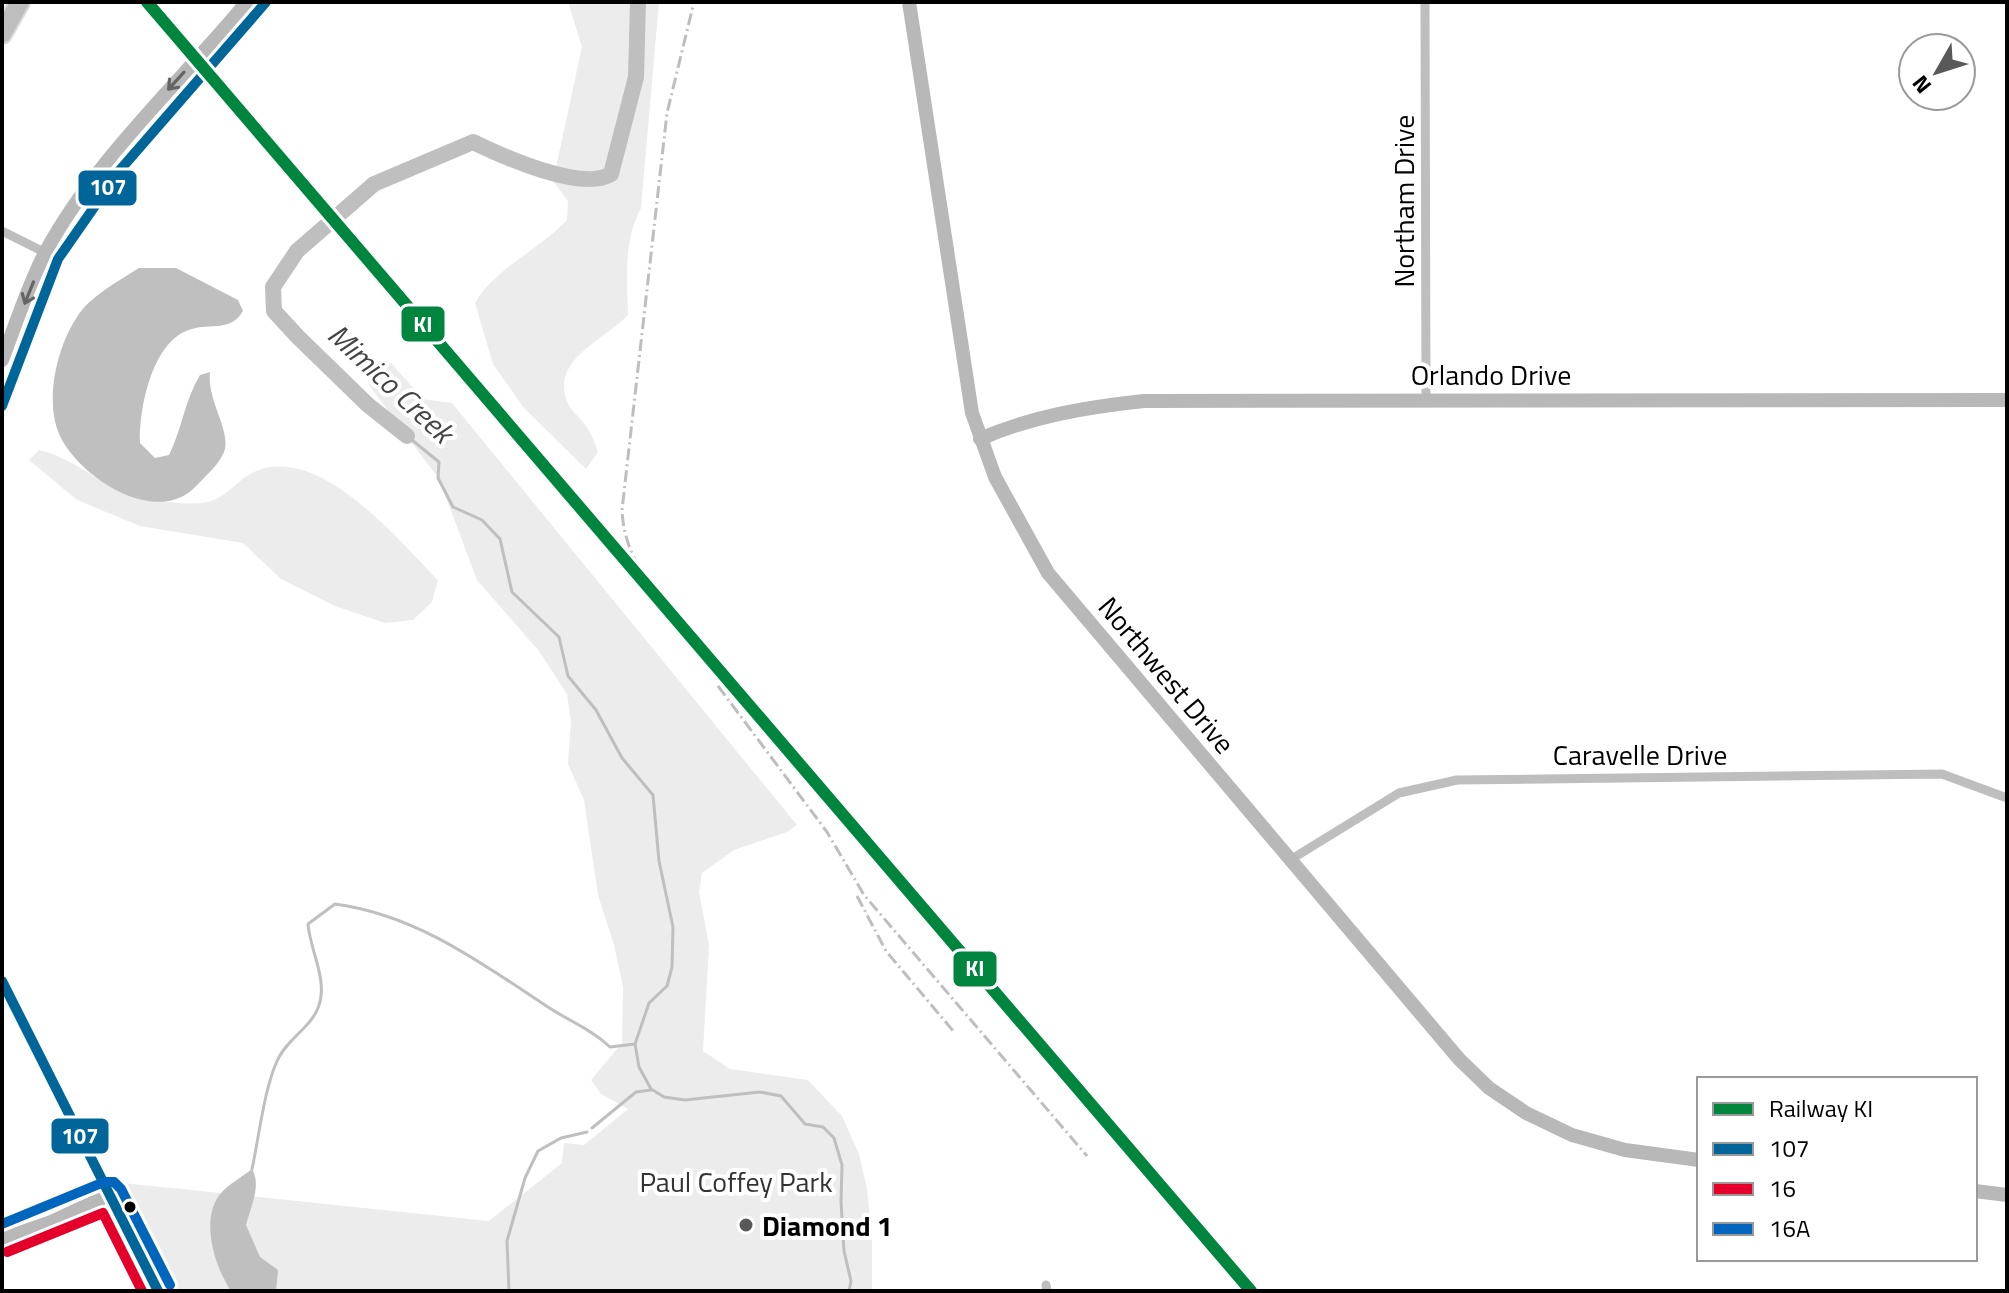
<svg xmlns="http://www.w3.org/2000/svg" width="2009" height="1293" font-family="'Titillium Web',sans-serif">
<rect width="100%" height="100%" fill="#fff"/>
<path fill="#ececec" d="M568,2H659L641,208C623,243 627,277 628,315C602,342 549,360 568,404C573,413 583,420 588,429C592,435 595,444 598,452L586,469L524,408L493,364L475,303C494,269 540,249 567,220L568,201L553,181L582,47Z
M378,362L391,363L423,399L452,403L797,825L787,832L734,850L702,873L699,892L709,945L703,1051L730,1069L808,1080L842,1116L859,1154L867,1189L872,1238V1291H178L123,1183L489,1221L562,1163L564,1143L584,1145L628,1109L601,1094L591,1080L622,1043L623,987L614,945L598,895L584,800L568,764L571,722L567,694L539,651L477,580L439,479L369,385Z
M39,450C80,459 107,494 148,499C167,502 196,507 214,500C229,494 240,478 254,472C319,442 398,540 438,580L432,602L413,620L385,623L335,606L281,579L243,543L140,526L77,500L29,460Z"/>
<path fill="#bfbfbf" d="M139,268H176L238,300L243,311C231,332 212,323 192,329C152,339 139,409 140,443L155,458L169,455C182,429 184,402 200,375L210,372C207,400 229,427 225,449C222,460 211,471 203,479C198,484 192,491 185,495C144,519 81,475 62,440C43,406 56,348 77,317C89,297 120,280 139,268Z
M252,1169C262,1185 250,1209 246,1225L260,1257L278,1270L276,1291H231C215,1267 199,1219 221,1193C229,1184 242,1177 252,1169Z"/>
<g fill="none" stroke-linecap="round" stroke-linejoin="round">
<path stroke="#bfbfbf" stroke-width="3" d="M407,436L439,462L438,478L453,507L482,520L500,539L512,592L559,637L568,676L596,710L622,758L653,795L659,861L673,927L672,967L667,986L649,1003L635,1044L639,1067L651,1089L664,1097L685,1100L760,1092L781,1096L805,1124L823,1127L834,1138L842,1165L841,1202L844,1251L851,1281L849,1291
M592,1128L636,1092L651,1090
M252,1169C259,1137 264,1090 277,1061C286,1040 311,1027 318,1008C329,981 310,951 308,924L335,904C417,915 481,963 548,1007C569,1021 591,1029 610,1047L635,1044
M509,1291L507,1241L525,1178L538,1151L561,1138L587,1132"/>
<path stroke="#bfbfbf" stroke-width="16" d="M407,436L368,405L298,337L274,311L273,287L297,251L374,184L473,142C504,157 582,192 611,174L636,77L638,2"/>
<g stroke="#dbdbdb" stroke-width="22">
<path id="highway" d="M2,34L20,2"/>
</g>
<path stroke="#bebebe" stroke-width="9" d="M1425,2L1426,399
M2,231L48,254
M1290,860L1399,793L1457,780L1942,774L2007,798
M1046,1285L1047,1291"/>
<path stroke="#b8b8b8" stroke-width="14" d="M909,2L972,413L995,477L1048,573L1459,1059L1489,1088L1526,1113L1572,1135L1625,1150L1699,1160
M2,360C16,324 28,285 46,251C98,156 179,84 247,2
M2,406L58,259L120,170L266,2
M980,439C1032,416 1088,407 1144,401L2007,400
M2,981L158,1291
M1975,1191L2007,1195
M2,1239L51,1222L109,1195"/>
<use href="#highway" stroke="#bebebe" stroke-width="18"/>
<path stroke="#bebebe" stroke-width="3" stroke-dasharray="12 4 2 4" stroke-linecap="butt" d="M678,620C650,586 624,556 622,510L667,113L694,2
M718,686L827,832L864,895L1087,1156
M857,896L886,951L954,1032"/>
<g stroke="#fff" stroke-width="16">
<path id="bus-1" d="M2,406L58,259L120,170L266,2
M2,981L158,1291"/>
</g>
<g stroke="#fff" stroke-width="16">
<path id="bus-2" d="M7,1252L103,1213L142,1291"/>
</g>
<g stroke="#fff" stroke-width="16">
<path id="bus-3" d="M2,1224L104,1182H114L121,1189L170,1285"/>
</g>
<use href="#bus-1" stroke="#069" stroke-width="10"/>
<use href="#bus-2" stroke="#e4002b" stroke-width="10"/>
<use href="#bus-3" stroke="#0065bd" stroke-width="10"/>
<g stroke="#fff" stroke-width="18">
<path id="rail-1" d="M147,2L1251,1291"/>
</g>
<use href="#rail-1" stroke="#00853f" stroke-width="12"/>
</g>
<defs><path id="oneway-shaft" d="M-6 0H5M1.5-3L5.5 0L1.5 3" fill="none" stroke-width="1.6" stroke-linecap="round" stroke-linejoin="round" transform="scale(2)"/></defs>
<g stroke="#656565">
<use href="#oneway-shaft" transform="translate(176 81) rotate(132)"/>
<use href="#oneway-shaft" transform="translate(29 293) rotate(112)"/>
</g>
<circle fill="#000" stroke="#fff" stroke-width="3" cx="130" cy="1207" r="7"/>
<circle fill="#595959" stroke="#fff" stroke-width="3" cx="746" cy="1225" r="8"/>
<g text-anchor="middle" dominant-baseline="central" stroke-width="8" stroke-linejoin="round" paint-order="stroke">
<g font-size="28" fill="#000" stroke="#fff">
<text transform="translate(1403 201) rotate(-90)">Northam Drive</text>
<text x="1491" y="374">Orlando Drive</text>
<text transform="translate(1167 675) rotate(50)">Northwest Drive</text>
<text x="1640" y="754">Caravelle Drive</text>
</g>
<g font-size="28" fill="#333" stroke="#fff">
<text x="736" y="1181">Paul Coffey Park</text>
</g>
<g font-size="28" font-weight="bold" fill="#000" stroke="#fff" text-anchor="start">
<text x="762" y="1225">Diamond 1</text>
</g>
<g font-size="30" font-style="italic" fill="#444" stroke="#fff">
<text transform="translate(391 383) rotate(43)">Mimico Creek</text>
</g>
</g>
<g stroke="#fff" stroke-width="3">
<rect x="77" y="169" width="61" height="38" rx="8" fill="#069"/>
<rect x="400" y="305" width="46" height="38" rx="8" fill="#00853f"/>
<rect x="952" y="950" width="46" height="38" rx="8" fill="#00853f"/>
<rect x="50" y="1117" width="60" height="38" rx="8" fill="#069"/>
</g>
<g font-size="22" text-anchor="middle" font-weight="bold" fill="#fff">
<text x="108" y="195">107</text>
<text x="423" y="332">KI</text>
<text x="975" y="976">KI</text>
<text x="80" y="1144">107</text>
</g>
<rect width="2009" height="1293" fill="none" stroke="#000000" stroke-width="8"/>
<rect x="1697" y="1077" width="280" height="184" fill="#ffffff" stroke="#999999" stroke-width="2"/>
<rect x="1713" y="1103" width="40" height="12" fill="#00853f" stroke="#999999" stroke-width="2"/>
<text x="1769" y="1117" font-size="24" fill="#000000">Railway KI</text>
<rect x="1713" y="1143" width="40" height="12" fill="#006699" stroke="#999999" stroke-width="2"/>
<text x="1769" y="1157" font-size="24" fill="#000000">107</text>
<rect x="1713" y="1183" width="40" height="12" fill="#e4002b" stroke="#999999" stroke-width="2"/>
<text x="1769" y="1197" font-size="24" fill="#000000">16</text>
<rect x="1713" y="1223" width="40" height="12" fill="#0065bd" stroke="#999999" stroke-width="2"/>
<text x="1769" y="1237" font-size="24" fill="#000000">16A</text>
<g transform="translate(1937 72) rotate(231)"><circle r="38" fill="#ffffff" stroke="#999999" stroke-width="2"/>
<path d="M0-6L14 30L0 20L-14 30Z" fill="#595959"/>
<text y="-12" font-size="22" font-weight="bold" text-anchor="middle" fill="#000000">N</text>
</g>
</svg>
